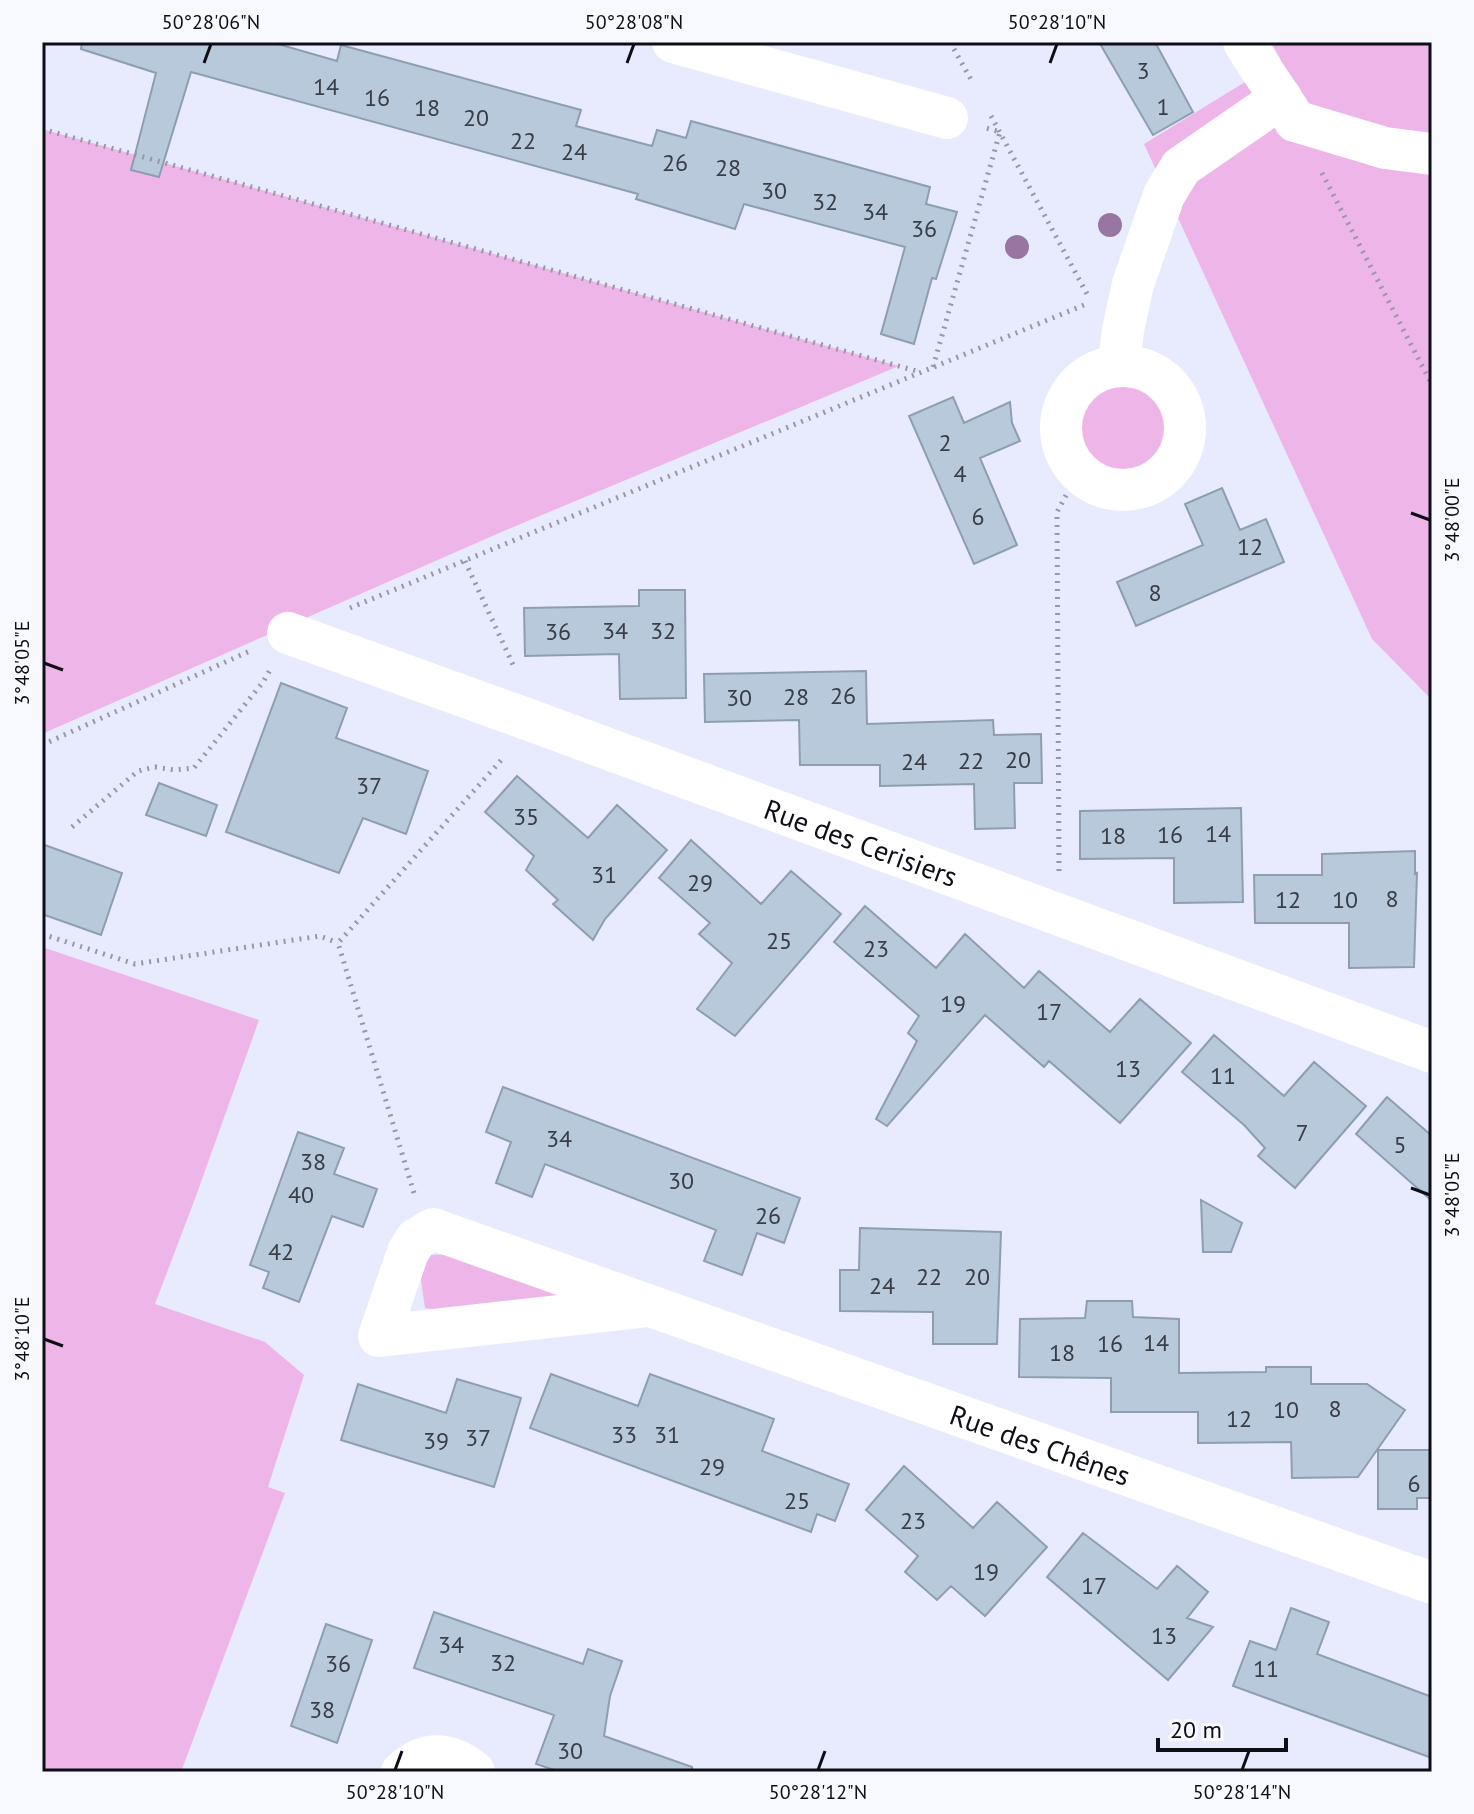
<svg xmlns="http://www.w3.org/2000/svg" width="1474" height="1814" font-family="'PT Sans',sans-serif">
<rect width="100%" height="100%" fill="#e8ebfe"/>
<path fill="#eeb5e8" d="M1271,42H1432V700L1372,639L1144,144L1281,60Z
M42,129L899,366L506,530L42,734Z
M1073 432a50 50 0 1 1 100 0a50 50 0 1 1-100 0Z
M42,947L259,1020L196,1196L155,1304L265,1342L304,1375L268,1487L285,1493L181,1772H42Z
M449,1254L565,1295L449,1313L425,1308L420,1273L431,1255Z"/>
<path fill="#b8c9dc" stroke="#8e9eb0" stroke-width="2" d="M82,42H271L337,61L341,45L581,110L576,126L652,146L657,130L686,138L691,121L930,187L926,204L957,212L936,279L932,278L914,344L881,334L905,247L744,204L735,229L636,199L638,194L191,72L159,177L131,170L156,73L81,49Z
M1099,42H1155L1193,112L1153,135Z
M953,397L964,423L1010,402L1012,423L1020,441L980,458L1017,545L974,564L909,416Z
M1222,488L1240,530L1266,519L1284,562L1136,626L1117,582L1203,545L1185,504Z
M639,590H685L686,698L620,699L619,654L525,656L524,608L639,606Z
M866,671L867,724L993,720L994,735L1041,734L1042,783H1014L1015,828L975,829L974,784L880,786V765H800L799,720L705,722L704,674Z
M281,683L347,708L336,738L428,771L406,834L363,818L339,873L226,832Z
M517,776L588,838L617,805L667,850L605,919L593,940L553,904L558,900L526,870L534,856L485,812Z
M159,783L217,805L206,836L146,815Z
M1241,808L1243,902L1174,903V858L1080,859V811Z
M691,840L761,904L791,871L841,914L735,1036L697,1009L732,963L699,934L710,923L659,878Z
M42,844L122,873L101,935L42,914Z
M1415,851V874L1417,873L1414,967L1349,968V923H1255L1254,875H1322V854Z
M865,906L936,968L965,934L1024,988L1039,971L1110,1032L1140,999L1191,1043L1120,1123L1049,1061L1044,1067L985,1015L887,1126L876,1119L917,1041L908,1033L919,1016L834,942Z
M1214,1035L1284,1096L1314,1062L1366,1106L1295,1188L1258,1156L1265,1148L1244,1125L1182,1072Z
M503,1087L800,1198L784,1243L757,1233L742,1275L704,1261L716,1230L545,1164L532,1197L496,1183L511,1142L486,1132Z
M1387,1097L1432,1136V1201L1356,1134Z
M298,1132L344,1148L334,1174L377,1189L363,1227L332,1216L299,1302L263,1288L269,1272L250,1265Z
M1201,1200L1242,1223L1231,1252H1203Z
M860,1228L1001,1232L997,1344H933V1312L840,1311V1270H859Z
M1087,1301H1132L1133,1317L1179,1319V1373L1266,1372V1367H1311V1384H1367L1405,1410L1358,1477L1292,1478L1291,1442L1198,1443V1412H1111V1378L1019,1377L1020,1319L1085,1318Z
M551,1374L638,1406L650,1374L774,1419L762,1451L849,1484L835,1521L817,1514L811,1532L530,1428Z
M457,1379L521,1398L494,1487L341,1440L358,1384L446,1413Z
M1378,1450H1432V1498H1417V1509H1378Z
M904,1466L973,1528L997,1502L1047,1547L985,1616L951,1586L937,1600L905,1572L918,1556L866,1510Z
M1083,1533L1157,1589L1177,1566L1208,1592L1187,1618L1213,1627L1168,1680L1047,1577Z
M1291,1608L1329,1622L1317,1654L1432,1697V1758L1233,1686L1250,1641L1276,1650Z
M434,1612L583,1664L588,1649L622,1661L610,1696L604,1736L692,1767V1772H560L536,1764L554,1715L414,1668Z
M326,1624L372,1640L337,1743L291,1726Z"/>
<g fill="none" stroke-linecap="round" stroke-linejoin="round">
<path stroke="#9698a7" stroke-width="5" stroke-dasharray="2 6" stroke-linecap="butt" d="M950,42L973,83
M991,116L1087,294
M42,129L920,372
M1322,173L1432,385
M933,367L1000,132L986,128
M465,561L515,669
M350,608L1084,305
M42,745L252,650
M72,827L138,771L155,767L175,770L194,768L263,682L270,670
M1059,871L1057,512L1078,473
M42,934L135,964L320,936L338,943
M414,1193L338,943L504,757"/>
<g stroke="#fff" stroke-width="42">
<path d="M673,42L947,118"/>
<path d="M1244,42C1260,69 1279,94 1295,121L1385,148L1432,154"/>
<circle cx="1123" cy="428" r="62"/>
<path d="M1119,366L1123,330L1133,284L1164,195L1181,167L1281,98"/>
<path id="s1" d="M288,633L524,718L1432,1052"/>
<path id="s2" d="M649,1306L379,1336L408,1252L416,1239L433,1229L1432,1583"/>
<path d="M402,1772C426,1750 450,1752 474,1772"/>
</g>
</g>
<g fill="#9976a1">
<circle cx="1110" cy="225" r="12"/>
<circle cx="1017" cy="247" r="12"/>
</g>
<path fill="none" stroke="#0d0e16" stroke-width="3" d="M204,63L211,44M627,63L634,44M1050,63L1057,44M1411,513L1430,520M44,663L63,670M1411,1188L1430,1195M44,1339L63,1346M395,1770L402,1751M818,1770L825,1751M1242,1770L1249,1751"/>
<g text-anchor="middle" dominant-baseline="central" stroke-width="6" stroke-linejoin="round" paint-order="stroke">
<g font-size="24" fill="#383d48">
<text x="1143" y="70">3</text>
<text x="326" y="86">14</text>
<text x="377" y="97">16</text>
<text x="1163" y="106">1</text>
<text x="427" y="107">18</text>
<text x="476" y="117">20</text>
<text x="523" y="140">22</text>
<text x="574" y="151">24</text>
<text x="675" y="162">26</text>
<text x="728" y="167">28</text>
<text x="774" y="190">30</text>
<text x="825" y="201">32</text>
<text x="875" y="211">34</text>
<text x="924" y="228">36</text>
<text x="945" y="442">2</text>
<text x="960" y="473">4</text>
<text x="978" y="516">6</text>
<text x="1250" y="546">12</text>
<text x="1155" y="592">8</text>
<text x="615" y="630">34</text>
<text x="663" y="630">32</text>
<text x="558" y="631">36</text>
<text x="843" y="695">26</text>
<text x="796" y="696">28</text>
<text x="739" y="697">30</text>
<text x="1018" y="759">20</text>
<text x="971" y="760">22</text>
<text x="914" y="761">24</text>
<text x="369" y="785">37</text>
<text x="526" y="816">35</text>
<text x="1218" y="833">14</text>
<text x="1170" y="834">16</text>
<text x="1113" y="835">18</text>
<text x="604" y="874">31</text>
<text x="700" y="882">29</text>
<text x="1392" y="898">8</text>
<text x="1288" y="899">12</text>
<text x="1345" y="899">10</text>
<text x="779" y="940">25</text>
<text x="876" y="948">23</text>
<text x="953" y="1003">19</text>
<text x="1049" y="1011">17</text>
<text x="1128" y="1068">13</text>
<text x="1223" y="1075">11</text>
<text x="1302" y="1132">7</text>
<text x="559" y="1138">34</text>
<text x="1400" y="1144">5</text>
<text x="313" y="1161">38</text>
<text x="681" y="1180">30</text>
<text x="301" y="1194">40</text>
<text x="768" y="1215">26</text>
<text x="281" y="1251">42</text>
<text x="929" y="1276">22</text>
<text x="977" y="1276">20</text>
<text x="882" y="1285">24</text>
<text x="1156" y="1342">14</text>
<text x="1110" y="1343">16</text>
<text x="1062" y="1352">18</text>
<text x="1335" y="1408">8</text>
<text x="1286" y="1409">10</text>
<text x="1239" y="1418">12</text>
<text x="624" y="1434">33</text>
<text x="667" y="1434">31</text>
<text x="478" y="1437">37</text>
<text x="436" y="1440">39</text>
<text x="712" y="1466">29</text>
<text x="1414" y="1483">6</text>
<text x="797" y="1500">25</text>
<text x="913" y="1520">23</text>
<text x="986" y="1571">19</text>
<text x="1094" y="1585">17</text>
<text x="1164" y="1635">13</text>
<text x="451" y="1644">34</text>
<text x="503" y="1662">32</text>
<text x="338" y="1663">36</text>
<text x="1266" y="1668">11</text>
<text x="322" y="1709">38</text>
<text x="570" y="1750">30</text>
</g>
<g font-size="28" fill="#0d0e16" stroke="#f8f9fe">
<text stroke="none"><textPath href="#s1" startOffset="610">Rue des Cerisiers</textPath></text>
<text stroke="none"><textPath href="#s2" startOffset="1040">Rue des Chênes</textPath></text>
</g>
</g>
<rect width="1474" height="1814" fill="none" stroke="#f8f9fe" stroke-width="88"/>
<path d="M1158 1738v12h128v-12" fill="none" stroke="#0d0e16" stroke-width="4"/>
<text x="1170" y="1738" font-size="24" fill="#0d0e16" stroke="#f8f9fe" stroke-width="6" paint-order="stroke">20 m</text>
<rect x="44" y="44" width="1386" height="1726" fill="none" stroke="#0d0e16" stroke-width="3"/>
<g font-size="20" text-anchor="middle" fill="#0d0e16">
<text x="211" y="29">50°28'06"N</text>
<text x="634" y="29">50°28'08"N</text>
<text x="1057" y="29">50°28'10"N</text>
<text transform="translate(1452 520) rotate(-90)" y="7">3°48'00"E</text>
<text transform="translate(22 663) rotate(-90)" y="7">3°48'05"E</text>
<text transform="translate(1452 1195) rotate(-90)" y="7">3°48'05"E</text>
<text transform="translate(22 1339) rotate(-90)" y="7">3°48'10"E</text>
<text x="395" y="1799">50°28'10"N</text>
<text x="818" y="1799">50°28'12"N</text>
<text x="1242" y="1799">50°28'14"N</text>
</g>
</svg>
